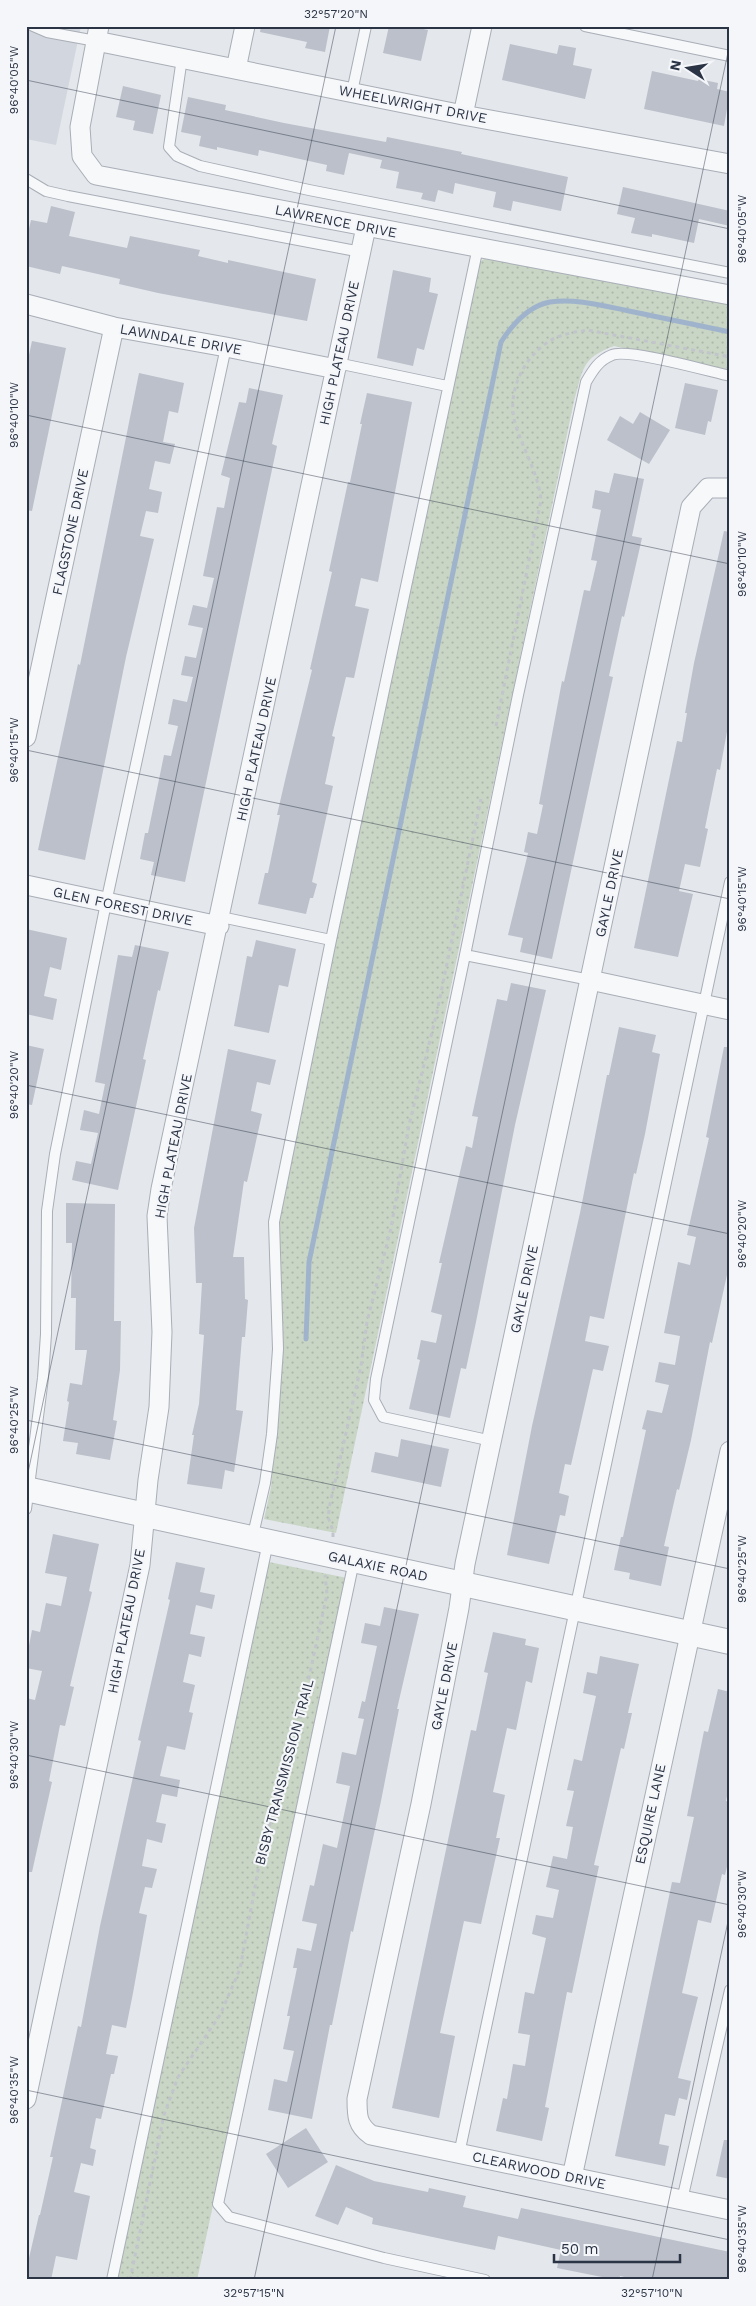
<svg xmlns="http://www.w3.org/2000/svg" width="756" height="2306" font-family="'Work Sans',sans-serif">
<defs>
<pattern id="green-dots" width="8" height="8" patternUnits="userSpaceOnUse" patternTransform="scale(1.25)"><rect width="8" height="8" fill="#c9d6c5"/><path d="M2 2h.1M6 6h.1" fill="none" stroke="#adb8ab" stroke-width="1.8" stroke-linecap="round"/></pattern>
</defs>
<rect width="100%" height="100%" fill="#e4e7ec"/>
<path fill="#d2d6de" d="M26,26H81L56,145L26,139Z"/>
<path fill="url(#green-dots)" d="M489,257L730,305V370L614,346C581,358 583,370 574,401L336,1533L264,1519L271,1487L280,1384L276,1219L477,268L482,260Z
M269,1562L347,1578L197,2280H116Z"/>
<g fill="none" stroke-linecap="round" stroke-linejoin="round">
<path stroke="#9fb4cc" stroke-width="5" d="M306,1339L309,1262L501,342C512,325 528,306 550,302C575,298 604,306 629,311C662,318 696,325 730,332"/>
</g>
<path fill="#bbc0ca" d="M261,26H330L325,52L305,48L307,42L260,32Z
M389,26H409L428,30L421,61L383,53Z
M510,44L557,54L559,45L576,48L573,65L592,69L585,99L502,80Z
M652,71L698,81L699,79L718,83L717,89L730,92L724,126L644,109Z
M123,86L161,95L153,134L133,130L135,121L116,117Z
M188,97L226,105L225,110L284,123L386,142L387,137L462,152L461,154L568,177L561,211L513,201L511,211L493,207L496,192L455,183L453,194L438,190L435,202L421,199L423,193L396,188L399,172L380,168L382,160L349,153L344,175L326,171L327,165L259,150L258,156L217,147V150L199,146L201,136L181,132Z
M623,187L730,211V226L699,219L694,243L652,234V237L631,233L635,218L617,214Z
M51,206L75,212L69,236L127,248L130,236L200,250L198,256L228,263V260L316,279L307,321L158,293L119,284L120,279L62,266L60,274L26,266V242L31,220L47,223Z
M393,270L431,278L429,292L438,294L424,350L417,348L413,366L377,358Z
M32,341L66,348L32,511L26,510V355H29Z
M139,373L184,383L178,413L169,411L163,442L175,444L170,464L155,461L149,489L162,492L158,513L146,511L140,536L154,539L126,657L85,860L38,850L78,664L80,665Z
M685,383L718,390L711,422L708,421L705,435L675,428Z
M249,388L283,395L272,444L277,446L185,882L151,875L154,862L140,859L145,833H148L164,755L171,756L178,726L168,724L173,699L187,702L193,677L181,675L185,656L196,658L203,628L188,625L193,605L207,608L214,578L203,576L217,507L224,508L230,478L221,475L239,402L246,403Z
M367,393L412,402L378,582L361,578L355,606L369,609L354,678L346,677L332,736L335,737L325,784L333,786L312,882L317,884L313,898H310L306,914L258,904L265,873H268L280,815H277L286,776L312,670L310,669L332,572L329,571L348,482H350L362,424H360Z
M640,412L670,430L649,464L607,440L620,416L633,424Z
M614,473L644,479L632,536L642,538L624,617L622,616L609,676L613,677L552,959L520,952L523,938L508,935L528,853L524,852L528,832L537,834L543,805L539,804L562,681L564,682L584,590L590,591L597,561L591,560L601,510L592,508L595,490L609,493Z
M724,531L730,532V715L720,770L717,769L705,828L708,829L700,867L685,864L679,891L693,894L678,957L634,948L677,741L682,742L687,713H685L694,663Z
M26,929L67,938L61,970L50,967L44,996L57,999L53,1020L26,1014Z
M256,940L296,949L288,987L279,985L269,1033L234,1026L247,956L252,957Z
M135,945L169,952L160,991L158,990L143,1059L146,1060L118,1190L72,1180L76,1161L91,1164L98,1133L80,1130L84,1110L99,1114L105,1084L95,1082L118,955L132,957Z
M511,983L546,990L515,1125L476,1322L466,1369L461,1368L450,1418L409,1409L420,1360L417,1359L421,1340L436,1343L442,1315L431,1312L442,1263H439L466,1146L472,1148L478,1117L472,1116L497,999L507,1001Z
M619,1027L656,1035L652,1052L660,1054L645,1134L636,1174L634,1173L604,1319L590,1316L585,1341L609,1346L603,1371L593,1369L571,1465L565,1464L559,1493L569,1496L565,1516L560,1515L549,1564L507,1555L532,1426L580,1213L607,1075H609Z
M26,1045L44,1049L32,1105L26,1104Z
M724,1047H730V1261L712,1343L710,1342L691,1440L679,1490L677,1489L664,1546L669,1547L661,1586L629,1579L630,1573L614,1570L621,1537H623L646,1430L642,1429L647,1410L662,1413L669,1385L655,1382L659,1362L675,1365L680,1336L664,1333L678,1262L690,1265L696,1237L687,1235L709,1138L706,1137Z
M228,1049L276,1060L270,1085L257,1082L251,1111L262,1114L247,1182L244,1181L233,1257H244L245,1299L248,1300L245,1337H242L236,1410L243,1411L234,1472L225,1470L222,1489L187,1484L194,1435H192L199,1404L204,1335L199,1334L202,1283H196L194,1228Z
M66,1203L115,1204L114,1321H121L120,1370L113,1420L117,1421L110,1460L76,1454L78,1443L63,1441L69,1402L67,1401L70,1383L82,1385L87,1350H75L76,1298H71L72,1243H66Z
M401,1439L449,1449L441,1487L371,1472L375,1452L398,1457Z
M53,1534L99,1544L89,1591L92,1592L70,1686L74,1687L65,1726L60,1725L49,1781L52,1782L32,1872H26V1698L35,1700L42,1671L26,1668V1651H28L32,1630L40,1632L46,1603L61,1606L67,1577L45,1573Z
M176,1562L205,1568L200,1592L215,1595L212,1609L196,1605L190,1634L205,1637L201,1657L189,1654L183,1682L195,1685L189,1712L193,1713L185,1750L167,1746L160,1776L180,1780L177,1797L162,1794L156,1822L166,1824L162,1843L147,1839L142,1866L157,1869L152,1888L145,1887L139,1913L147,1915L133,1993L126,2028L112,2025L106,2054L118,2056L114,2074H111L101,2119L96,2118L90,2148L96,2150L93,2166L81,2163L74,2192L90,2196L77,2260L56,2256L51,2280H26V2271L39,2215H40L53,2157H50L78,2026L81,2027L100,1926L141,1741L138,1740L170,1600L168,1599Z
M384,1607L419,1614L397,1709H399L381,1801L353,1932L351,1931L332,2025H330L312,2119L268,2110L274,2079L287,2082L294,2051L283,2049L290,2016H287L297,1968H293L297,1948L311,1951L317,1924L302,1921L310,1885L314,1886L323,1844L337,1848L350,1786L336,1783L342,1752L356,1755L364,1719L358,1718L362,1701L365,1702L377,1646L361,1643L365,1623L380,1626Z
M493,1632L526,1639L525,1645L539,1648L532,1683L526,1681L516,1730L507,1728L493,1792L505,1795L496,1838H500L481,1924L464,1921L440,2033L455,2036L439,2118L392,2108L471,1730L476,1731L488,1673L484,1672Z
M600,1656L639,1664L628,1713H632L624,1749L621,1748L594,1865L599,1866L572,1993L567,1992L545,2107L549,2108L542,2141L496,2131L503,2098L507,2099L513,2064L525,2066L530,2035L518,2033L525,1992L534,1994L546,1938L532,1934L536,1915L553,1918L559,1890L546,1887L553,1856L567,1859L573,1827L566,1826L574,1791L567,1790L574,1759L582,1761L596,1696L583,1693L587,1672L597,1674Z
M718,1689L730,1692V1782L726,1801L730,1802V1854L725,1875L722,1874L711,1923L698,1920L682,1993L698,1997L678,2078L691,2081L687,2100L679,2098L675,2116L665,2114L659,2144L669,2146L665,2166L615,2156L672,1882L680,1883L694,1817L687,1816L704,1731L708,1732Z
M306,2128L328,2162L288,2188L266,2154Z
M724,2140H730V2179L716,2176Z
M336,2165L374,2181L428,2192L429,2188L466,2196L463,2207L518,2219L521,2208L730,2252V2280H638L620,2276L619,2280H601L602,2277L557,2268L561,2250L498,2236L495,2250L456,2242L372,2224L373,2218L346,2207L338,2225L315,2216Z"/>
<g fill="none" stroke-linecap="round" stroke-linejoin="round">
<g stroke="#a9aeb7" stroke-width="12">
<path id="service" d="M33,26L47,32L96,41
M585,26L730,56
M182,58L169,147L177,156L200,166L309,190L730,273
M352,92L366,26
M26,179L46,191L68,196L361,252
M337,363L447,386
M221,917L331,940
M465,955L518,695L586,382C593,370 599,360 612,355C628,348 708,371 730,376
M492,1441L383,1417L374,1400L376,1379L465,955L590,980
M26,1509L43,1378L46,1334L47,1211L55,1154L106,903L226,347
M252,1539L265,1483L272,1434L278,1349L274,1222L331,940L478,247
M354,1561L218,2204L229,2217L384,2258L485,2280
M459,2154L730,882
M682,2200L730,1990
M112,2280L268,1542"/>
</g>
<g stroke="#a9aeb7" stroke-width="21">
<path id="minor" d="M99,26L80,127L82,156L96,175L730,295
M96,41L463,115L730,164
M236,69L245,26
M463,115L482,26
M26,304L114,327L226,347L336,369
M730,488H708L691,507L465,1564L459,1608L421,1804L357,2099C357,2116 357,2125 371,2135L730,2210
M26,737L114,327
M26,885L219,926
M590,980L730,1010
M26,2099L140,1565L148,1480L159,1407L162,1332L157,1216L161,1189L366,227
M572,2177L730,1451"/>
</g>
<g stroke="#a9aeb7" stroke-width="26">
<path id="tertiary" d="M26,1489L730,1642"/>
</g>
<path stroke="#c2c5cb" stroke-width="3" stroke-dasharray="4 4" stroke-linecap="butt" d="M496,726L541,500C538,472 523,450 515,423C506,391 525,353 555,338C566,333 577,332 588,330L730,357
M333,1537V1531L328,1517L330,1504L361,1366L367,1322L391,1228L409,1125L437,1012L481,799
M130,2280L164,2115L178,2077L220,2015L240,1969L261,1854L297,1733L327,1594L325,1575"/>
<use href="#service" stroke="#f7f8fa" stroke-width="10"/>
<use href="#minor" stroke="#f7f8fa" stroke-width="19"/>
<use href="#tertiary" stroke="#f7f8fa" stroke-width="24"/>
</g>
<path fill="none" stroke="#2b3445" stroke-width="1" stroke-opacity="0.45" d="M26,80L730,229M26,415L730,564M26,750L730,899M26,1085L730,1234M26,1420L730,1569M26,1482L336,26M26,1755L730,1905M26,2090L730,2240M254,2280L730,43M652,2280L730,1912"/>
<g text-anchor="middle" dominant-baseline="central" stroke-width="4.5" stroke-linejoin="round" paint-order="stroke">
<g font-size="14" fill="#2b3445" stroke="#f4f6f9">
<text transform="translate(413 104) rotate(11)">WHEELWRIGHT DRIVE</text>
<text transform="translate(336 221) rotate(11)">LAWRENCE DRIVE</text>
<text transform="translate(181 339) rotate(10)">LAWNDALE DRIVE</text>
<text transform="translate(339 353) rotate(-78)">HIGH PLATEAU DRIVE</text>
<text transform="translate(70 532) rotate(-78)">FLAGSTONE DRIVE</text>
<text transform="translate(256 749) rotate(-78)">HIGH PLATEAU DRIVE</text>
<text transform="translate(609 893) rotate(-78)">GAYLE DRIVE</text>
<text transform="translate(123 906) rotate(12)">GLEN FOREST DRIVE</text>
<text transform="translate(173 1146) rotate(-79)">HIGH PLATEAU DRIVE</text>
<text transform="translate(524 1289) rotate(-78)">GAYLE DRIVE</text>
<text transform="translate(378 1566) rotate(12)">GALAXIE ROAD</text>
<text transform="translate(126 1621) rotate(-79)">HIGH PLATEAU DRIVE</text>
<text transform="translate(444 1686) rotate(-79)">GAYLE DRIVE</text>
<text transform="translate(284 1772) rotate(-75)">BISBY TRANSMISSION TRAIL</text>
<text transform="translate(650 1814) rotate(-78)">ESQUIRE LANE</text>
<text transform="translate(539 2170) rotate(12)">CLEARWOOD DRIVE</text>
</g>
</g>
<rect width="756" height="2306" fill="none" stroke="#f4f6f9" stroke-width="55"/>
<g transform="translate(688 68) rotate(282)" stroke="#f4f6f9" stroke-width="4" paint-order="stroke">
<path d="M0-4L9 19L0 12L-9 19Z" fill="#2b3445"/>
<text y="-8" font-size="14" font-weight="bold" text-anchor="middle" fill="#2b3445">N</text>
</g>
<path d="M554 2254v8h126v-8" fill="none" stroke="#2b3445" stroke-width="2.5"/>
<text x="561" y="2254" font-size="15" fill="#2b3445" stroke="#f4f6f9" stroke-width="4" paint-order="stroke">50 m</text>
<rect x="28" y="28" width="700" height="2250" fill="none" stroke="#2b3445" stroke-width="2"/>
<g font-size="12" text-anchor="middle" fill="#2b3445">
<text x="336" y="18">32°57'20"N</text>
<text transform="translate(14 80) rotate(-90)" y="4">96°40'05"W</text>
<text transform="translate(742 229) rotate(-90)" y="4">96°40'05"W</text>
<text transform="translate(14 415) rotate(-90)" y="4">96°40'10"W</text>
<text transform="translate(742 564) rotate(-90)" y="4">96°40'10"W</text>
<text transform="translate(14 750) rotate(-90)" y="4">96°40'15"W</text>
<text transform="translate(742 899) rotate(-90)" y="4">96°40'15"W</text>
<text transform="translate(14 1085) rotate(-90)" y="4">96°40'20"W</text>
<text transform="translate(742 1234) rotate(-90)" y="4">96°40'20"W</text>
<text transform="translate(14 1420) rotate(-90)" y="4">96°40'25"W</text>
<text transform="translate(742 1569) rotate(-90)" y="4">96°40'25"W</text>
<text transform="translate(14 1755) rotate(-90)" y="4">96°40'30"W</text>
<text transform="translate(742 1904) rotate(-90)" y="4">96°40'30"W</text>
<text transform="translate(14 2090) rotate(-90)" y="4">96°40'35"W</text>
<text transform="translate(742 2239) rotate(-90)" y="4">96°40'35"W</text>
<text x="254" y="2297">32°57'15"N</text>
<text x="652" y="2297">32°57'10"N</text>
</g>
</svg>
